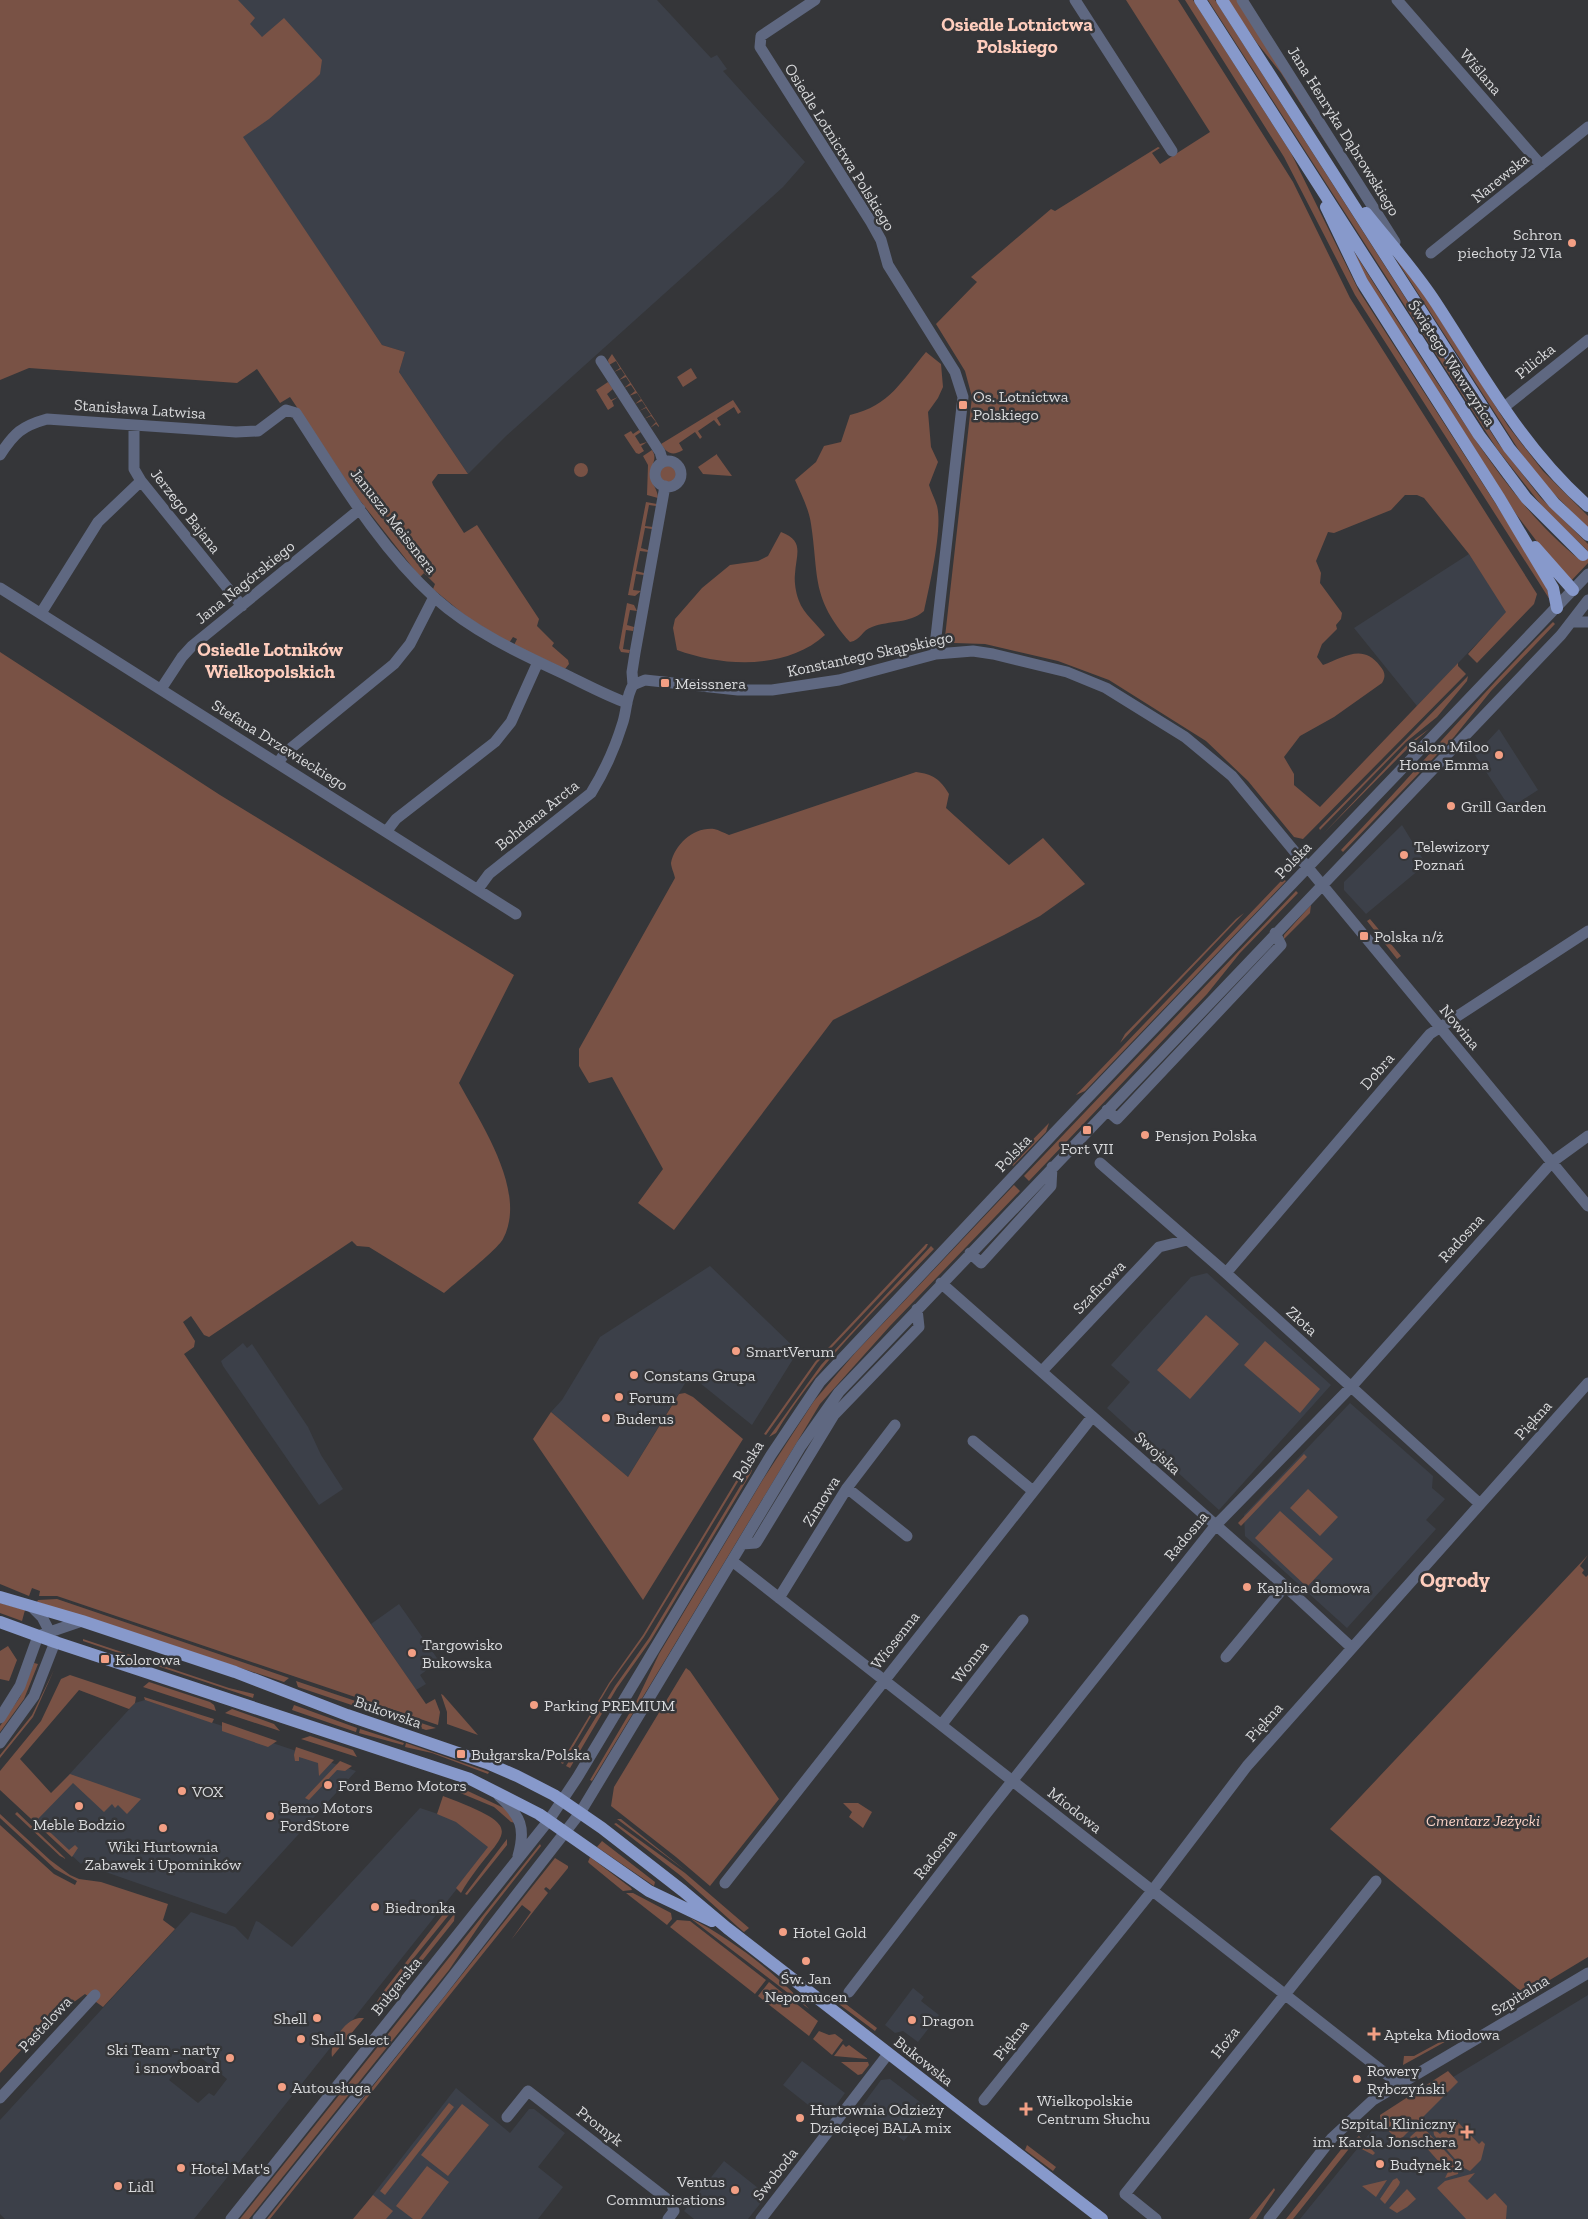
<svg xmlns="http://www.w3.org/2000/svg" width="1588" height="2219" font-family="'Zilla Slab',serif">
<rect width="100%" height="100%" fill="#353639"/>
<path fill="#3c4049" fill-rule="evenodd" d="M150,0H657L711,58L717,55L727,69L723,71L805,162L783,187L506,436L468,474L399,372L405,352L382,345Z
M1469,554L1507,612L1417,706L1354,628Z
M1499,729L1538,790L1510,808L1475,755Z
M1402,825L1426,864L1366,914L1344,890V882Z
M710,1266L798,1351L752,1425L690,1375L628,1477L551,1412L562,1400L600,1337Z
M1207,1273L1331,1385L1219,1510L1107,1408L1130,1382L1111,1365L1191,1277Z
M243,1343L247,1348L252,1344L308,1427L321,1455L343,1489L319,1505L223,1366L221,1361Z
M1350,1403L1433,1476L1432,1488L1445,1499L1426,1520L1436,1529L1347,1628L1245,1536L1244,1515Z
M399,1604L439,1661L420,1675L426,1684L416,1690L371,1624Z
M145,1700L356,1771L226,1914L97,1869L88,1857L81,1864L30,1817L135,1703Z
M420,1808L492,1832L495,1841L194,2219H5L0,2214V2120L191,1912L235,1927L248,1940L256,1921L259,1922L292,1947ZM194,2052L227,2079L214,2096L209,2093L198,2103L169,2080Z
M913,1988L924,1997L921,2001L939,2015L918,2042L903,2031L895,2033L885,2025Z
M1588,1995V2219H1300L1379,2122Z
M802,2061L845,2093L826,2119L783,2085Z
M890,2079L929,2109L904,2141L861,2107L881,2080Z
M456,2088L510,2133L529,2109H534L565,2133L538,2167L563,2187L538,2219H354Z
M724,2161L767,2195L748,2219H694L684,2211Z"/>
<path fill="#795245" d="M0,0H238L255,18L250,24L262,37L284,18L322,60L320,74L314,80L269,119L243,137L382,345L405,352L399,372L468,474H438L432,482L433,485L464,533L477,525L539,619L537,626L554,643L552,646L568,660L569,664L565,669L514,645L517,639L513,637L509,643L467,617L433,589L435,584L424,573L420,577L358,498L290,397L280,403L257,369L237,383L29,368L0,380Z
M1126,0H1178L1293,182L1350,298L1537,594L1534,604L1477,663L1468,654L1506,612L1469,554L1424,498L1417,495H1405L1391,510L1334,533L1328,532L1316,561L1321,573L1320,583L1342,613L1341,619L1336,625L1337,629L1322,644L1317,657L1323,665C1344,657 1363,643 1380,666C1385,672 1386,676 1382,683L1334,717L1300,736L1284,757L1294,774V785L1320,807L1458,663V666L1466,674L1303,839L1294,837L1248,781L1206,741L1109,680L1058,661L985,644L954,643L945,637L972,397L965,371L936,324L977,282L971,277L1051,209L1055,211L1158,147L1160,148L1152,153L1160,164L1210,132Z
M1185,0H1193L1291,153L1359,291L1544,579L1550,600L1355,295L1284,157Z
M1208,0H1215L1498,443L1541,498L1588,544V563L1571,581L1541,547L1516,514L1364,275L1353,250C1379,292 1406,334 1433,376C1477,442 1517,509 1580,560L1587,550L1546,511L1497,449Z
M1228,0H1238L1336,159L1281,73L1257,43Z
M1385,242L1405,265L1508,426L1543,471L1588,516V528L1551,491L1522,455Z
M926,352L941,364L943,387L938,398L928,412L931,447L938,462L929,485C931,492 935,499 937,506C943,528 929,588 924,611C909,624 890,620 872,627C862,630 861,640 850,642C811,598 819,577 811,524C809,509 801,494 795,480L816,462L824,446L841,442L850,415C890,406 902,380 926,352Z
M612,354L659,426V427L656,424L650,428L656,422L651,416L644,419L651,415L646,408L639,411L646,407L642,401L635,404L641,399L637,393L629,396L635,391L631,385L624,388L630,383L626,377L619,380L625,375L621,369L614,372L620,368L616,361L609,365L608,360Z
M691,368L697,378L683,387L677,377Z
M608,382L613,389L607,394L611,400L618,397L612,401L614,406L608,410L596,390Z
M733,400L741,412L738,414L734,407L717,418L721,425L719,426L714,420L698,431L702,437L700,439L695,432L679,443L683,450C673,456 667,454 661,444Z
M639,430L641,432L635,436L640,444L647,442L641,446L644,451L639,454L636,453L624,435L631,431L633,434Z
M652,450C658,459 651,464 651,474C650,483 658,489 658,498L647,495L648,465L643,456Z
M717,454V455L732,476L703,474L698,467Z
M574 470a7 7 0 1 1 14 0a7 7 0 1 1-14 0Z
M660 474a8 8 0 1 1 16 0a8 8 0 1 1-16 0Z
M646,502L657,504L656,506L649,505L645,526L653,527L652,529L645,528L641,548L648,550V552L640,551L636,571L644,573V575L636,574L633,590L641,591L635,596L628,595Z
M781,532C805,541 796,554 795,574C794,582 796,594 799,601C803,613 818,625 825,635C786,670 724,667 677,650L673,628L675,619L702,588L730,565L758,561L768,556Z
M627,603L634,605L637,611L630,610L627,625L634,627L633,631L626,630L623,649L630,650L629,653L621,652L619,648Z
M1553,622L1555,624L1491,691L1454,737L1343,852L1341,850C1413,775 1479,695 1553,622Z
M0,652L220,795L514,975L459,1083C481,1124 528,1192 503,1239C498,1249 455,1283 444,1293L369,1247L357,1246L352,1241L209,1337L204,1335L191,1316L183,1322L195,1341L194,1347L184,1354L426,1704L435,1699L440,1712L438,1725L57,1596H39L40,1591L32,1588L29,1596L0,1584Z
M1468,676L1467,681L1437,717L1406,742L1320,830L1319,828Z
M1429,729L1413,743L1324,833L1408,744Z
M916,772C933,774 940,779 949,794L946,808L1009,865L1043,838L1085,884L1040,916L1004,935L833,1020L674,1230L638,1203L663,1169L612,1077L589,1083L579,1066V1049L675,878C674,873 671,867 671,863C675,844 694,827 714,829C719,830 724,833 729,835Z
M1283,879L1286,881L1085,1091L1076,1095Z
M1296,891L1298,893L1240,953L1207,994L1029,1181L1024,1176Z
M1311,905L1310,913L1283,940L1284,935Z
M1244,913L1120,1043L1125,1034L1236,919Z
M1370,919L1401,956L1397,959L1367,921Z
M1049,1123L1046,1132L1013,1166L1010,1163Z
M1014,1185L1020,1191L890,1326L820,1404L592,1781L590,1780L636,1702L659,1654L762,1481L814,1401L855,1353Z
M926,1244H928L926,1248L817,1363L766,1435L764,1434L815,1362Z
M931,1246L934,1249C878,1307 818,1363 776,1433L769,1437L821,1365Z
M1206,1315L1239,1344L1190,1399L1157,1370Z
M1265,1341L1320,1389L1300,1413L1244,1365Z
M685,1393L693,1397L743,1439L643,1600L533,1439L551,1412L628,1477L679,1394Z
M1304,1454L1307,1457L1241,1526L1238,1523Z
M751,1456L753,1457L644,1637L610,1684L563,1764L561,1763L609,1683L643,1635Z
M754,1463L751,1473L651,1640L617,1688L570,1768L566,1766L615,1686L649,1638Z
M1308,1489L1338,1517L1320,1536L1290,1508Z
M1280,1511L1333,1559L1307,1587L1255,1538Z
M1588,1555L1580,1566L1584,1570L1582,1573L1586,1577L1588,1575V1957L1525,1995L1330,1829Z
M57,1599L289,1678L284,1682L37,1602L38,1600Z
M0,1603L25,1610L22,1621L0,1613Z
M83,1639L229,1688L254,1694L253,1698L83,1641Z
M8,1646L17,1660L9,1681L0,1679V1651Z
M34,1663L38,1664L24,1699L0,1732V1726L20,1697Z
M686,1668L690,1671L779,1799L710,1886L676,1857L611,1806L614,1787Z
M54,1670L33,1717L0,1758V1755L32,1715Z
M70,1675L136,1697L135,1703L129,1709L79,1690L20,1759L51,1793L70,1774L141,1799L127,1814L118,1805L115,1808L112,1804L104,1812L73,1783L37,1820L69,1850L75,1845L78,1848L72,1857L0,1790V1771L41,1721L61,1679Z
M296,1681L436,1728L426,1730L298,1687Z
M149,1682L210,1702L214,1705L216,1711L143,1687Z
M441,1694L443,1695L478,1735L447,1724V1712Z
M144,1697L214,1719L212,1723L145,1700Z
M294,1705L357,1728L356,1732L292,1710Z
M232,1709L274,1724L280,1731L225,1713Z
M222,1722L277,1741L268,1747L222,1731Z
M360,1729L404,1743L403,1745L359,1733Z
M310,1736L353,1750L357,1757L301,1739Z
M406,1743L489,1772L488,1774L432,1753L405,1747Z
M296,1747L334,1760L319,1776L318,1763L299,1757V1761H295L294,1755Z
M340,1761L352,1766L345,1771L337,1770L309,1800L305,1798Z
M453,1784L506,1809L516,1823L511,1822L494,1807L446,1787Z
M443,1796C538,1832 498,1830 461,1893L456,1888L488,1847L456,1822L437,1814Z
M843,1803H858L872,1812L863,1828L849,1817L852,1812Z
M17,1812L66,1859L60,1856L15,1814Z
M0,1814L50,1860L70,1875L79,1879L101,1882L168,1904L163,1920L175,1929L103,2007L85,1994L59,2013L56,2012L0,2073V1825L54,1874L75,1885L77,1881L55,1869L0,1818Z
M617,1819H621L686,1871Z
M616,1823L685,1873L749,1928L744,1932L738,1927L681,1876L614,1824Z
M507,1839V1845L467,1895L465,1894Z
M602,1841L655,1882L654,1886L597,1847Z
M540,1844L541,1846L485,1917L449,1970L249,2219H240Z
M590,1857L631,1888L632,1890L623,1891L590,1864L588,1862Z
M555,1858L568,1866V1868L550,1890L546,1887L544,1889L548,1893L511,1940L531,1912L522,1905L270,2219H267Z
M626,1893H633L671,1913L672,1919L667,1925Z
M451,1904L454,1907L452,1911L374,2007L382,1993Z
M455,1913L454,1921L391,2000L381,2006Z
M690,1918C731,1938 778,1975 809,2009Z
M677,1920L690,1921L766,1980L755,1994L670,1927Z
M769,1982L818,2021L809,2036L758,1996Z
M838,1998L877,2028L875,2031L836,2002Z
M359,2018H364L332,2057C329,2043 345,2020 359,2018Z
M819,2031L829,2035L835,2034L843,2040L832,2055L813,2039Z
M1451,2036L1452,2038L1403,2065L1404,2056H1414Z
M843,2044L846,2047L849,2045L868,2059L834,2056Z
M841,2062H868L869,2065L862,2074L858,2075Z
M1448,2071L1458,2082L1392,2148L1388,2142L1394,2136L1381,2124L1380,2115Z
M449,2103L454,2107L385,2195L380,2191Z
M462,2104L489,2125L448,2176L421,2155Z
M1455,2119L1479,2144L1482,2141L1485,2144L1481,2160L1470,2171L1462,2167L1434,2135L1433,2128L1440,2134Z
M1422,2126L1459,2166L1458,2174L1445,2178L1448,2172L1416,2136L1412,2140L1410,2137Z
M1359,2136L1375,2153L1373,2155L1356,2146L1354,2140Z
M1351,2137L1348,2150L1293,2219H1286Z
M1027,2145L1056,2167L1053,2171L1025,2150Z
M427,2166L449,2182L421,2219H413L396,2206Z
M1475,2173L1468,2181L1487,2200L1495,2193L1507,2206L1506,2219H1466L1437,2188L1445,2181Z
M1397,2178L1400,2182L1399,2185L1385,2204L1380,2199L1393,2180Z
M1387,2180L1376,2197L1362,2186Z
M1274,2188L1275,2190L1256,2219H1249Z
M1407,2189L1416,2199L1407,2207L1397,2213L1389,2208Z
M373,2195L393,2211L386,2219H353Z"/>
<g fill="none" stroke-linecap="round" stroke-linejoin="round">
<path stroke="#5f6881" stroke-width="11" d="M815,0L761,36L760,47L871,222L881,240L888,265L955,372L963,397L936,637V654
M1075,0L1172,151
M1242,0L1395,242
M1397,0L1541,165
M1431,253L1588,127
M601,361L660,452L663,462
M1503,408L1588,340
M134,425V469L141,481L242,606
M0,455C14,433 22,426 47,419L236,432L258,431L286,410L296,413C338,477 378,546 435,598C472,631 517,652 562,673C583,683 605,695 627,703
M655 474a13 13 0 1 1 26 0a13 13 0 1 1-26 0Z
M0,588L516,914
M41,613L98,522L141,481
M1572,622H1588
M633,685L645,680L738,690H772L839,680L936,654L973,651L993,654L1067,672L1106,688L1185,737L1232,776L1588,1206
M633,685L632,672L635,653L665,486
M161,689L182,657L192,646L360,509
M278,763L285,753L394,664L410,644L434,597
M386,832L396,819L495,742L511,722L538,662
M478,889L489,874L591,793C604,772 616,745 623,722C627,709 626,696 633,685
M1107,1110L1117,1119L1281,945L1275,933
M1100,1163L1226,1273L1480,1504
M970,1253L981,1263L1051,1186L1052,1167
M1226,1273L1430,1034L1588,931
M941,1283L1285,1586L1352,1648
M1042,1371L1159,1247L1187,1240
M973,1441L1033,1491
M847,1488L907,1536
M742,1544L756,1543L834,1415L919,1327L917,1309
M732,1561L1399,2084
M779,1598L847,1488L895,1425
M1226,1657L1285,1586
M0,1718L20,1686L38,1636L82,1621
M942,1724L1023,1620
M0,1743L34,1696L55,1642L42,1617L31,1606
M499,1796C521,1816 526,1828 518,1856
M725,1883L1092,1417
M849,1992L986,1814L1215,1526L1351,1387L1552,1162L1588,1136
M0,2098L95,1995
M984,2100L1152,1891L1247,1766L1588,1383
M507,2117L528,2091L671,2202L674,2211L668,2219
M231,2219L549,1820L577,1778L771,1455L820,1382L1054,1133L1588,574
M258,2219L440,1993L580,1813L801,1446L839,1392L1561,635L1588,600
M761,2219L888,2054
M1156,2219L1125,2194L1376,1881
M1269,2219L1332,2138L1373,2100L1588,1973"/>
<path stroke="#8799cb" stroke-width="12" d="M1200,0L1479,435L1526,498L1583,555
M1222,0L1509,448L1554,503L1588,535
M1326,207L1362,282L1500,499L1553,588L1557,608
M1366,213C1390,243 1416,272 1436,303C1483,375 1523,449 1588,506
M1535,547L1573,590
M0,1597L82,1621L235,1672L347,1715L487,1763L517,1776L554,1795L602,1828L683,1891L727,1928L1102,2219
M0,1622L55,1642L470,1779L539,1814L649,1891L712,1921"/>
</g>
<g fill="#f39f84" stroke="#353639" stroke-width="2">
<circle cx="1572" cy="243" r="5"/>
<rect x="958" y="400" width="10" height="10" rx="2.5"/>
<rect x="660" y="678" width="10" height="10" rx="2.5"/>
<circle cx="1499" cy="755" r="5"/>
<circle cx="1451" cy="806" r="5"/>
<circle cx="1404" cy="855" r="5"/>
<rect x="1359" y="931" width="10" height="10" rx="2.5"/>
<rect x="1082" y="1125" width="10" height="10" rx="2.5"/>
<circle cx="1145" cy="1135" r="5"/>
<circle cx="736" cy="1351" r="5"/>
<circle cx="634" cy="1375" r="5"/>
<circle cx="619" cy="1397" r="5"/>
<circle cx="606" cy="1418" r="5"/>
<circle cx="1247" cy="1587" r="5"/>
<circle cx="412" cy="1653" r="5"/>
<rect x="100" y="1654" width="10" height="10" rx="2.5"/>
<circle cx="534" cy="1705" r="5"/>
<rect x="456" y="1749" width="10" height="10" rx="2.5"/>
<circle cx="328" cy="1785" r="5"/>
<circle cx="182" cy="1791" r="5"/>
<circle cx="79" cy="1806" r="5"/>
<circle cx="270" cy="1816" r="5"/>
<circle cx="163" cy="1828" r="5"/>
<circle cx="375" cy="1907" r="5"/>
<circle cx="783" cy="1932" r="5"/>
<circle cx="806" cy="1961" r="5"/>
<circle cx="317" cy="2018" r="5"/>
<circle cx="912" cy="2020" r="5"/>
<path d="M1371.5 2026.5h5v5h5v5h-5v5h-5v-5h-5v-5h5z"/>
<circle cx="301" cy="2039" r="5"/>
<circle cx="230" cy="2058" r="5"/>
<circle cx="1357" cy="2079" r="5"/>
<circle cx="282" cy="2087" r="5"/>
<path d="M1023.5 2101.5h5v5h5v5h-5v5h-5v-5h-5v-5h5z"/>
<circle cx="800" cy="2118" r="5"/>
<path d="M1464.5 2124.5h5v5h5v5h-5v5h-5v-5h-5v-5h5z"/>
<circle cx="1380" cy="2164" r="5"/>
<circle cx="181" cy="2168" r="5"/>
<circle cx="118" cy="2186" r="5"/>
<circle cx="735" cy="2190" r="5"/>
</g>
<g text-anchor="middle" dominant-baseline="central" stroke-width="5" stroke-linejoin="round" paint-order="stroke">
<g font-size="16" fill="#d8d9db" stroke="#353639">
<text transform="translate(1481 72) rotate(49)">Wiślana</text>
<text transform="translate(1344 131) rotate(58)">Jana Henryka Dąbrowskiego</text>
<text transform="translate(840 147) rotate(58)">Osiedle Lotnictwa Polskiego</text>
<text transform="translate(1500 178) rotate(-39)">Narewska</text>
<text transform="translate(1535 361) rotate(-39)">Pilicka</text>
<text transform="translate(1452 363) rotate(57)">Świętego Wawrzyńca</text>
<text transform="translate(140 409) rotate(4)">Stanisława Latwisa</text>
<text transform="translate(186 511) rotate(52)">Jerzego Bajana</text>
<text transform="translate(394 521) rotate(52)">Janusza Meissnera</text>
<text transform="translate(245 582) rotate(-39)">Jana Nagórskiego</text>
<text transform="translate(870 654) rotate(-12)">Konstantego Skąpskiego</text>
<text transform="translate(280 745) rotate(32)">Stefana Drzewieckiego</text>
<text transform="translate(537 815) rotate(-39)">Bohdana Arcta</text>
<text transform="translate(1293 860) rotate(-46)">Polska</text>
<text transform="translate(1460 1027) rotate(50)">Nowina</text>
<text transform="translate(1377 1071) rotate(-49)">Dobra</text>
<text transform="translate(1013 1153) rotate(-47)">Polska</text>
<text transform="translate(1461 1238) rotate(-48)">Radosna</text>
<text transform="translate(1099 1287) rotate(-46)">Szafirowa</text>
<text transform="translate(1302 1321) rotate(42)">Złota</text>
<text transform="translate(1533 1420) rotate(-48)">Piękna</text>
<text transform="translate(1158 1453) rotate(42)">Swojska</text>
<text transform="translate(748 1461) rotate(-59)">Polska</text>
<text transform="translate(821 1501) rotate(-58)">Zimowa</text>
<text transform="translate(1186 1536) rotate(-50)">Radosna</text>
<text transform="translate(895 1640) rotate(-52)">Wiosenna</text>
<text transform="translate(970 1662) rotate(-52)">Wonna</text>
<text transform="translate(388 1712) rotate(19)">Bukowska</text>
<text transform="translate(1264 1722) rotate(-48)">Piękna</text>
<text transform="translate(1075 1810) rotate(38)">Miodowa</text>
<text transform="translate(935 1854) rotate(-52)">Radosna</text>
<text transform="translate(396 1986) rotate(-51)">Bułgarska</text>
<text transform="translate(1520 1995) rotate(-31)">Szpitalna</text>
<text transform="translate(45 2024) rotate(-47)">Pastelowa</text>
<text transform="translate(1011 2040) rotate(-52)">Piękna</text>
<text transform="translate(1225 2042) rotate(-52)">Hoża</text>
<text transform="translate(924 2061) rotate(38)">Bukowska</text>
<text transform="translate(600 2126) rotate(38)">Promyk</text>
<text transform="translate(775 2174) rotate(-52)">Swoboda</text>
</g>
<g font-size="16" fill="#d8d9db" stroke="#353639" text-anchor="start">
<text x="1562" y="234" text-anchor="end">Schron<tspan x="1562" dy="18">piechoty J2 VIa</tspan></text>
<text x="973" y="396">Os. Lotnictwa<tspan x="973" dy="18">Polskiego</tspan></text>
<text x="675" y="683">Meissnera</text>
<text x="1489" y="746" text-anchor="end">Salon Miloo<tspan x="1489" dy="18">Home Emma</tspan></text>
<text x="1461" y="806">Grill Garden</text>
<text x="1414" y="846">Telewizory<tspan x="1414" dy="18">Poznań</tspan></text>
<text x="1374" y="936">Polska n/ż</text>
<text x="1155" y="1135">Pensjon Polska</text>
<text x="1087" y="1148" text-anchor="middle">Fort VII</text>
<text x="746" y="1351">SmartVerum</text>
<text x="644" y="1375">Constans Grupa</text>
<text x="629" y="1397">Forum</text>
<text x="616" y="1418">Buderus</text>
<text x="1257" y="1587">Kaplica domowa</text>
<text x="422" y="1644">Targowisko<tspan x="422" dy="18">Bukowska</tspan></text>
<text x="115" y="1659">Kolorowa</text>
<text x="544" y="1705">Parking PREMIUM</text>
<text x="471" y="1754">Bułgarska/Polska</text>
<text x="338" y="1785">Ford Bemo Motors</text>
<text x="192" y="1791">VOX</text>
<text x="280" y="1807">Bemo Motors<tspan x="280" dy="18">FordStore</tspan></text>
<text x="79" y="1824" text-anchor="middle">Meble Bodzio</text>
<text x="163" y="1846" text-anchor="middle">Wiki Hurtownia<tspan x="163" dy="18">Zabawek i Upominków</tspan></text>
<text x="385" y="1907">Biedronka</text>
<text x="793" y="1932">Hotel Gold</text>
<text x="806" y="1978" text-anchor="middle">Św. Jan<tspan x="806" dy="18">Nepomucen</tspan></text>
<text x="307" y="2018" text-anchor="end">Shell</text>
<text x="922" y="2020">Dragon</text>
<text x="1384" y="2034">Apteka Miodowa</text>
<text x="311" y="2039">Shell Select</text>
<text x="220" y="2049" text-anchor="end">Ski Team - narty<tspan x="220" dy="18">i snowboard</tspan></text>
<text x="1367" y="2070">Rowery<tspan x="1367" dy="18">Rybczyński</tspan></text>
<text x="292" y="2087">Autousługa</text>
<text x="1037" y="2100">Wielkopolskie<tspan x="1037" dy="18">Centrum Słuchu</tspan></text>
<text x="810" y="2109">Hurtownia Odzieży<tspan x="810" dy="18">Dziecięcej BALA mix</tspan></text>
<text x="1456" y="2123" text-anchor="end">Szpital Kliniczny<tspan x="1456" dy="18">im. Karola Jonschera</tspan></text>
<text x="1390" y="2164">Budynek 2</text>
<text x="191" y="2168">Hotel Mat's</text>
<text x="725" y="2181" text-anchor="end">Ventus<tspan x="725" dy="18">Communications</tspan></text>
<text x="128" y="2186">Lidl</text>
</g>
<g font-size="16" font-style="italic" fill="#fad2c5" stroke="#353639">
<text x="1483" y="1820">Cmentarz Jeżycki</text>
</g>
<g font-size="19" font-weight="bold" fill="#fecdbd" stroke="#353639">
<text x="1017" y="24">Osiedle Lotnictwa<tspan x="1017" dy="22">Polskiego</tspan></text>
<text x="270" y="649">Osiedle Lotników<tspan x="270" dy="22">Wielkopolskich</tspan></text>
</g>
<g font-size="21" font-weight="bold" fill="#fecdbd" stroke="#353639">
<text x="1455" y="1579">Ogrody</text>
</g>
</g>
</svg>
